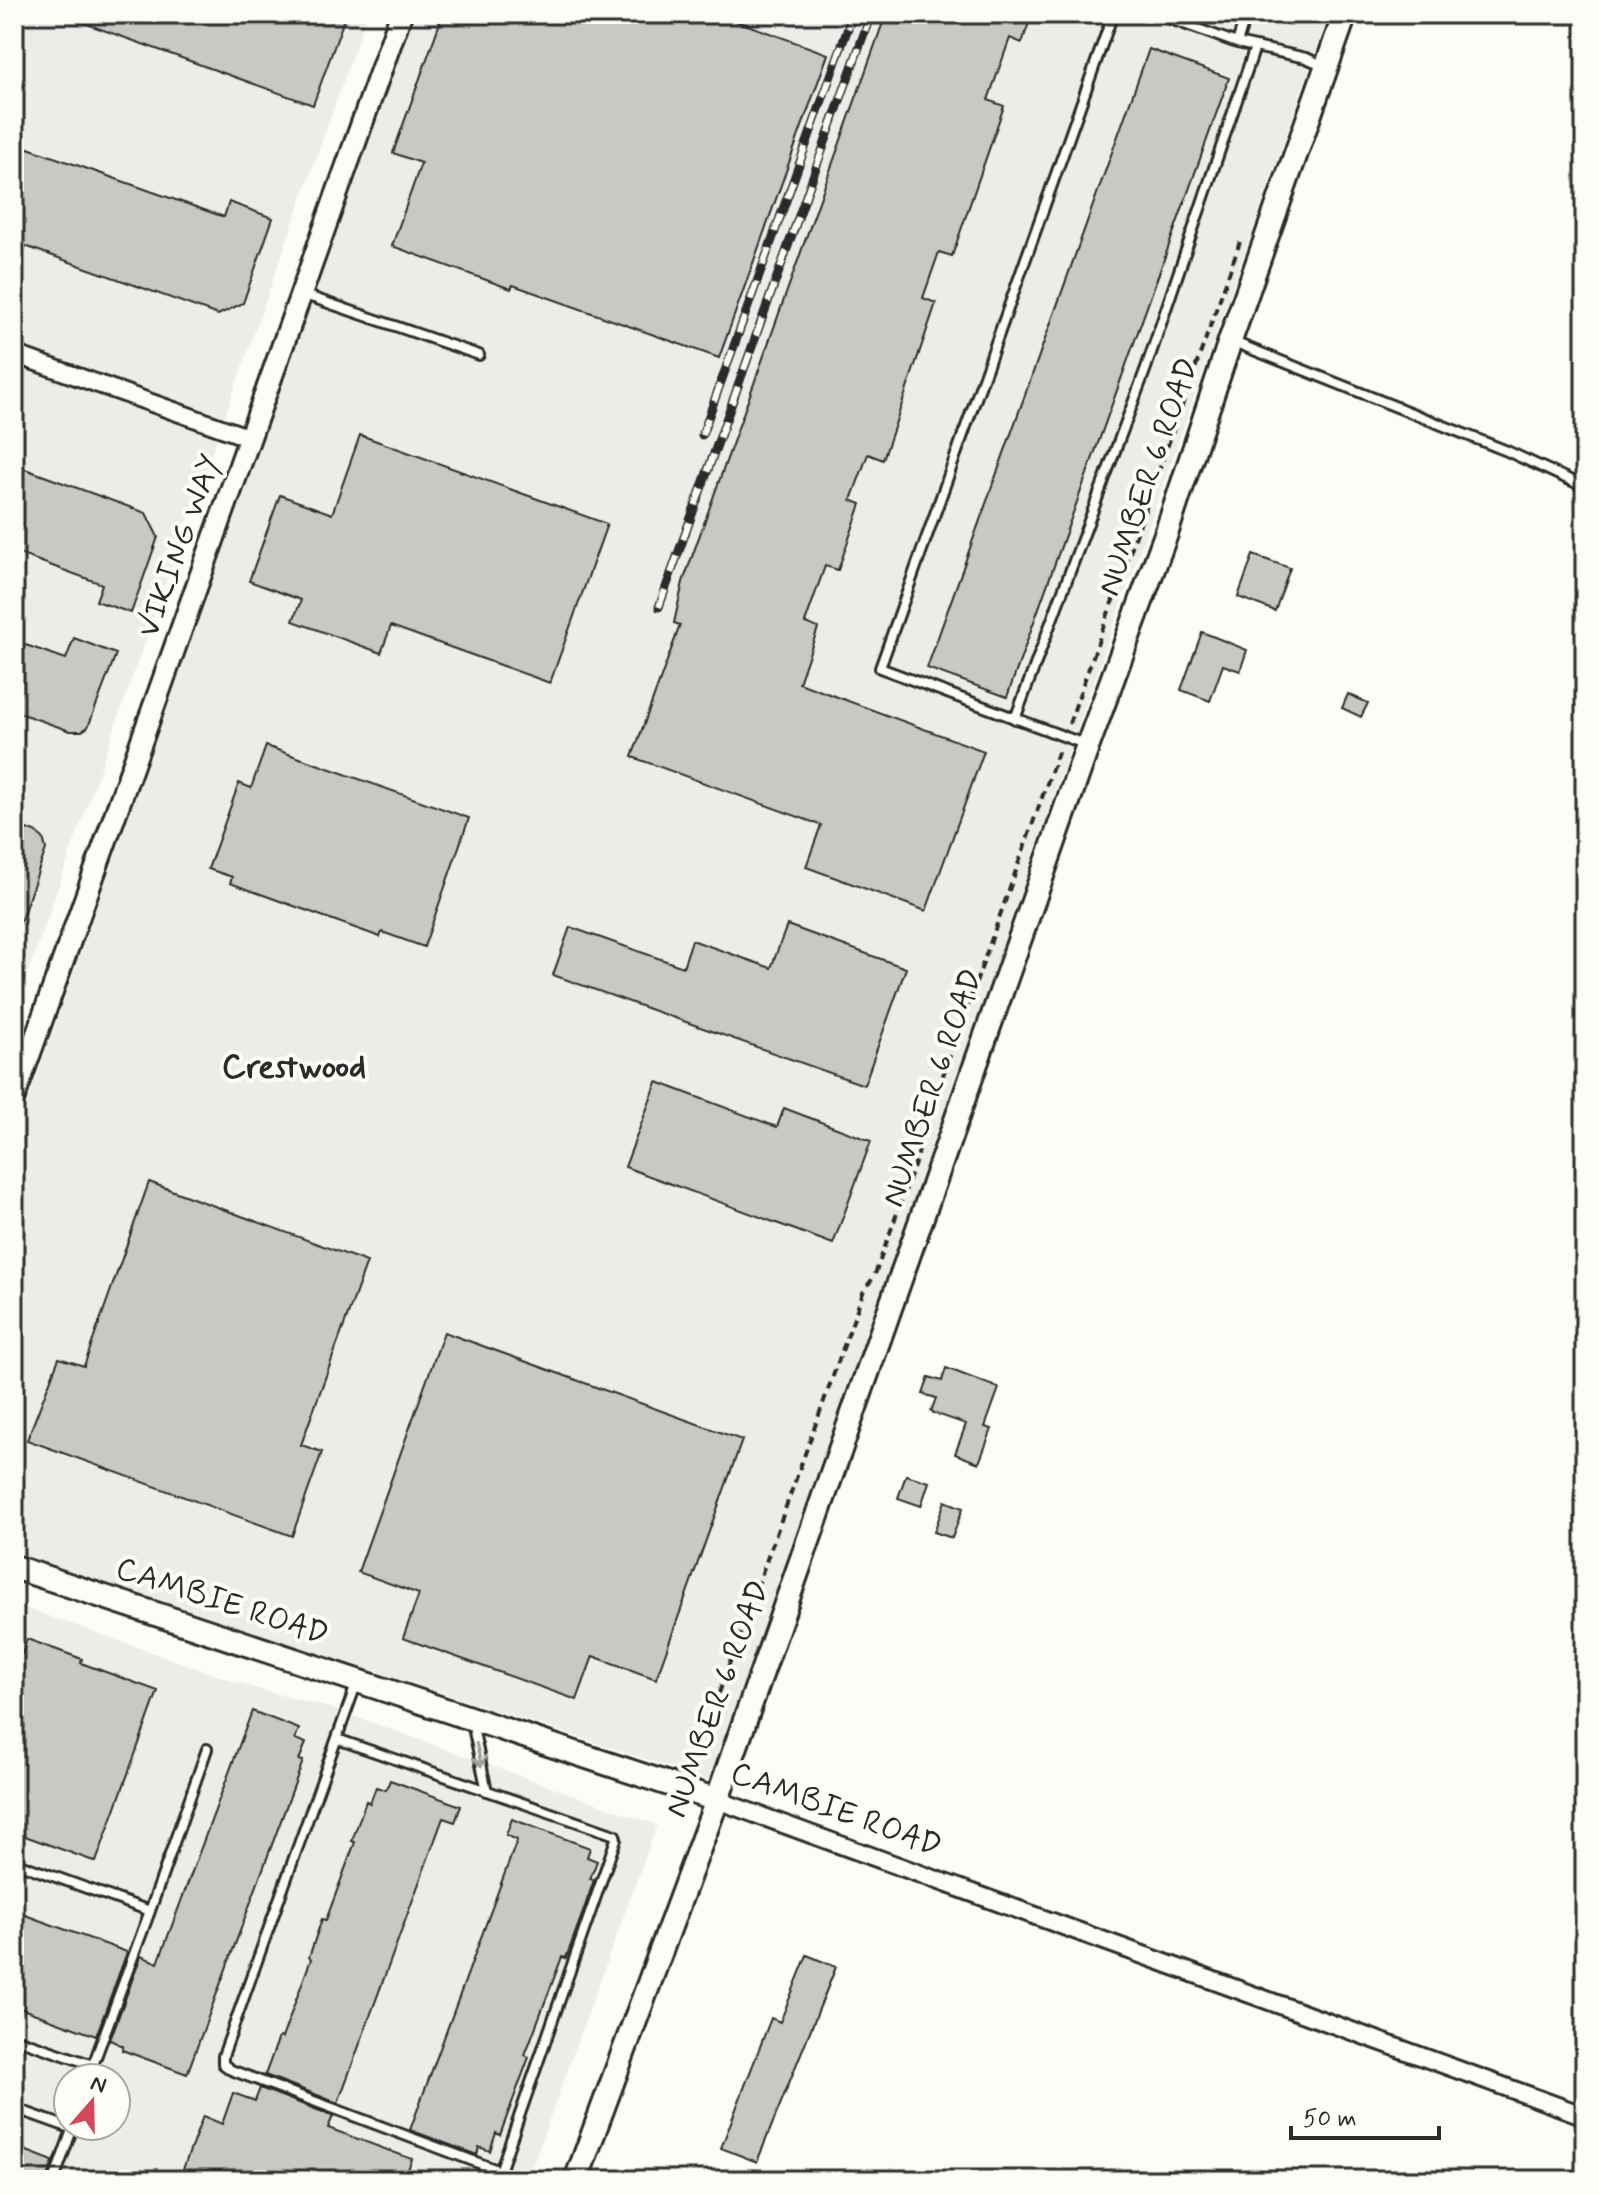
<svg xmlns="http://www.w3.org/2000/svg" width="1599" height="2194" font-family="Mynerve,sans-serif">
<rect width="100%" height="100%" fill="#fdfcf7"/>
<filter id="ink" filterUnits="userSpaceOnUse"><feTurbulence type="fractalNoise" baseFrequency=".0125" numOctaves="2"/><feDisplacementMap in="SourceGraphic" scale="16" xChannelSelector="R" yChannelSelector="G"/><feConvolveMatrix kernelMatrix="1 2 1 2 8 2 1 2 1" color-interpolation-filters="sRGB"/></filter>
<g filter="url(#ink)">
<path fill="#edece8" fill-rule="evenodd" d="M14,14H367L14,1012Z
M414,14H1329L1064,767L713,1781L14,1554V1140Z
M14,1604L254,1688L334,1709L657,1825L527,2180H14ZM68,2078H116V2126H68Z"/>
<path fill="#c9c8c4" stroke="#2b2b2b" stroke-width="2" d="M65,14H346L313,105L64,16Z
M443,14H717L828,54L719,358L513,285L511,289L392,246L421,163L393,153Z
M886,14H1032L1022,43L1010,38L988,100L1004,106L952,256L939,252L923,298L936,303L883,460L868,454L851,500L861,504L838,570L825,566L805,623L818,628L799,683L984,751L926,911L806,867L821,825L632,757L680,625L674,623L683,582Z
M1149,49L1229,78L1007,697L927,668Z
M14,143L224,217L229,202L273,218L243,303L218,315L14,242Z
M360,435L607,524L550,683L391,626L381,653L293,621L301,600L249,581L280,495L332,514Z
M14,465L146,513L158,537L131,613L96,601L102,584L14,552Z
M1253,555L1290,568L1275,611L1238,597Z
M1202,632L1247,650L1240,671L1223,665L1210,701L1181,690Z
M74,638L116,654L88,727L82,731H70L14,711V641L66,659Z
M1348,694L1368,703L1361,717L1342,708Z
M266,746L469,818L424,947L382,932L380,937L230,883L232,877L208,869L239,783L251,788Z
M14,824L37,833L43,838L46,849L16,934L14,933Z
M787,925L906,968L864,1085L553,975L570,927L683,967L692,940L771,968Z
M657,1082L777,1127L784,1108L871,1141L833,1244L625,1167Z
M149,1182L367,1262L301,1445L322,1452L292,1536L27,1440L59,1358L84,1366Z
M444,1332L742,1440L656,1679L593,1656L577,1700L403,1638L419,1594L358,1572Z
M946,1368L999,1388L985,1427L992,1429L979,1463L955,1454L966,1424L931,1412L936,1398L923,1394L929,1377L942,1381Z
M906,1475L929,1482L921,1506L898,1498Z
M945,1501L963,1508L952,1538L934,1532Z
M27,1639L82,1659L81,1663L158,1691L96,1862L14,1832V1676Z
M252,1711L299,1729L295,1739L306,1743L299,1760L303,1761L187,2074L122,2050L123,2046L110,2040L141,1956L158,1963Z
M390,1780L461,1806L455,1822L443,1818L338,2103L265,2075L279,2037L282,2038L311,1959L309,1957L322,1919L326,1920L355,1842L352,1841L366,1801L370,1803L376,1787L386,1790Z
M512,1819L590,1848L587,1857L597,1861L590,1879L594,1880L583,1912L566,1958L562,1957L525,2055L529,2057L500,2135L496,2133L490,2151L479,2147L477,2155L410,2130L517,1840L506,1835Z
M14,1911L127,1952L96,2036L14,2006Z
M807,1955L836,1967L757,2162L721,2148L771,2018L780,2022Z
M260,2088L333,2116L328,2128L412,2159L404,2180H179L203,2116L222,2124L233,2093L255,2101Z
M14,2146L53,2161L47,2180H14Z"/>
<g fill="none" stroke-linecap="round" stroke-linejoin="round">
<g stroke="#2b2b2b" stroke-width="14">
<path id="service" d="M1156,14L1237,43L1306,58L1325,66
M1297,14L1300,15
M1237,43L1246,14
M302,294L479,355
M1231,341L1507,451L1585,487
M1015,719L1146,368L1255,47
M1087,745L880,668L1113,14
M357,1682L223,2056V2064L231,2070L524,2180
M472,1723L487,1791
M337,1739L615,1835L616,1839L497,2180
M14,1862L150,1911L93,2065L14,2038
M150,1911L207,1749
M89,2078L93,2065
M14,2108L73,2129
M54,2180L73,2127"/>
</g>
<g stroke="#2b2b2b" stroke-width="22">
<path id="minor" d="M14,354L250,438
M717,1800L1585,2116"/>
</g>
<g stroke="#2b2b2b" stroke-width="26">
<path id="tertiary" d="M14,1098L401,14"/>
</g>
<g stroke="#2b2b2b" stroke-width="28">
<path id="secondary" d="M14,1567L717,1800
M576,2180L717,1800L1088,745L1166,534L1230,341L1345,14"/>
</g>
<path stroke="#2b2b2b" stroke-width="4" stroke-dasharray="8 6" stroke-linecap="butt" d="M1069,724L1240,242
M696,1757L707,1746L709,1722L726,1673L864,1290L874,1277L918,1155L921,1137L1060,747"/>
<use href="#service" stroke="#fdfcf7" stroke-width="8"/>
<use href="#minor" stroke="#fdfcf7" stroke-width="16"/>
<use href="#tertiary" stroke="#fdfcf7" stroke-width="20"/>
<use href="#secondary" stroke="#fdfcf7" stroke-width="22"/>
<g stroke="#2b2b2b" stroke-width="9">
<path id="rail" d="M702,435L853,14
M659,607L871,14"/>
</g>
<use href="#rail" stroke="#fdfcf7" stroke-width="6" stroke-dasharray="18" stroke-linecap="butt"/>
</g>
<defs><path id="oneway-shaft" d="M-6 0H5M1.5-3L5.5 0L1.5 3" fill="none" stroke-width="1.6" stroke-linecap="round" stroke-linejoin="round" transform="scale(2)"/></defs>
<use stroke="#9e9e9b" href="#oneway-shaft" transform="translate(479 1755) rotate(77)"/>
</g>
<g text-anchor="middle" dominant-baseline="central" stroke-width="8" stroke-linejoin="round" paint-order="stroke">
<g font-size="32" fill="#2b2b2b" stroke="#fdfcf7">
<text transform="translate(1149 477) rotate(-71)">NUMBER 6 ROAD</text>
<text transform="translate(180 546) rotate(-70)">VIKING WAY</text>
<text transform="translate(933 1088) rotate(-71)">NUMBER 6 ROAD</text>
<text transform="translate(222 1602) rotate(18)">CAMBIE ROAD</text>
<text transform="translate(718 1699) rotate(-70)">NUMBER 6 ROAD</text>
<text transform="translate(836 1810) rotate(20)">CAMBIE ROAD</text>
</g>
<g font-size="34" font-weight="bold" fill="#2b2b2b" stroke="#fdfcf7">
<text x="294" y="1067">Crestwood</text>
</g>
</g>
<rect width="1599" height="2194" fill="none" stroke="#fdfcf7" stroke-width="48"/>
<rect x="24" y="24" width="1551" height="2146" fill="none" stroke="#2b2b2b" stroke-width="3" filter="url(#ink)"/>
<g transform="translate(92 2102) rotate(20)"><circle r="38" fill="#fdfcf7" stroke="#a9a8a5" stroke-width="2"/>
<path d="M0-6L14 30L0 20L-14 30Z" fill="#d1495b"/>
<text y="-12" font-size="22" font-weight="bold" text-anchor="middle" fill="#2b2b2b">N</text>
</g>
<path d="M1291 2126v12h148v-12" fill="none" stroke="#2b2b2b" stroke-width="4"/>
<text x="1303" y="2126" font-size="24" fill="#2b2b2b" stroke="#fdfcf7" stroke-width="6" paint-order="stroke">50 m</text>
</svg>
